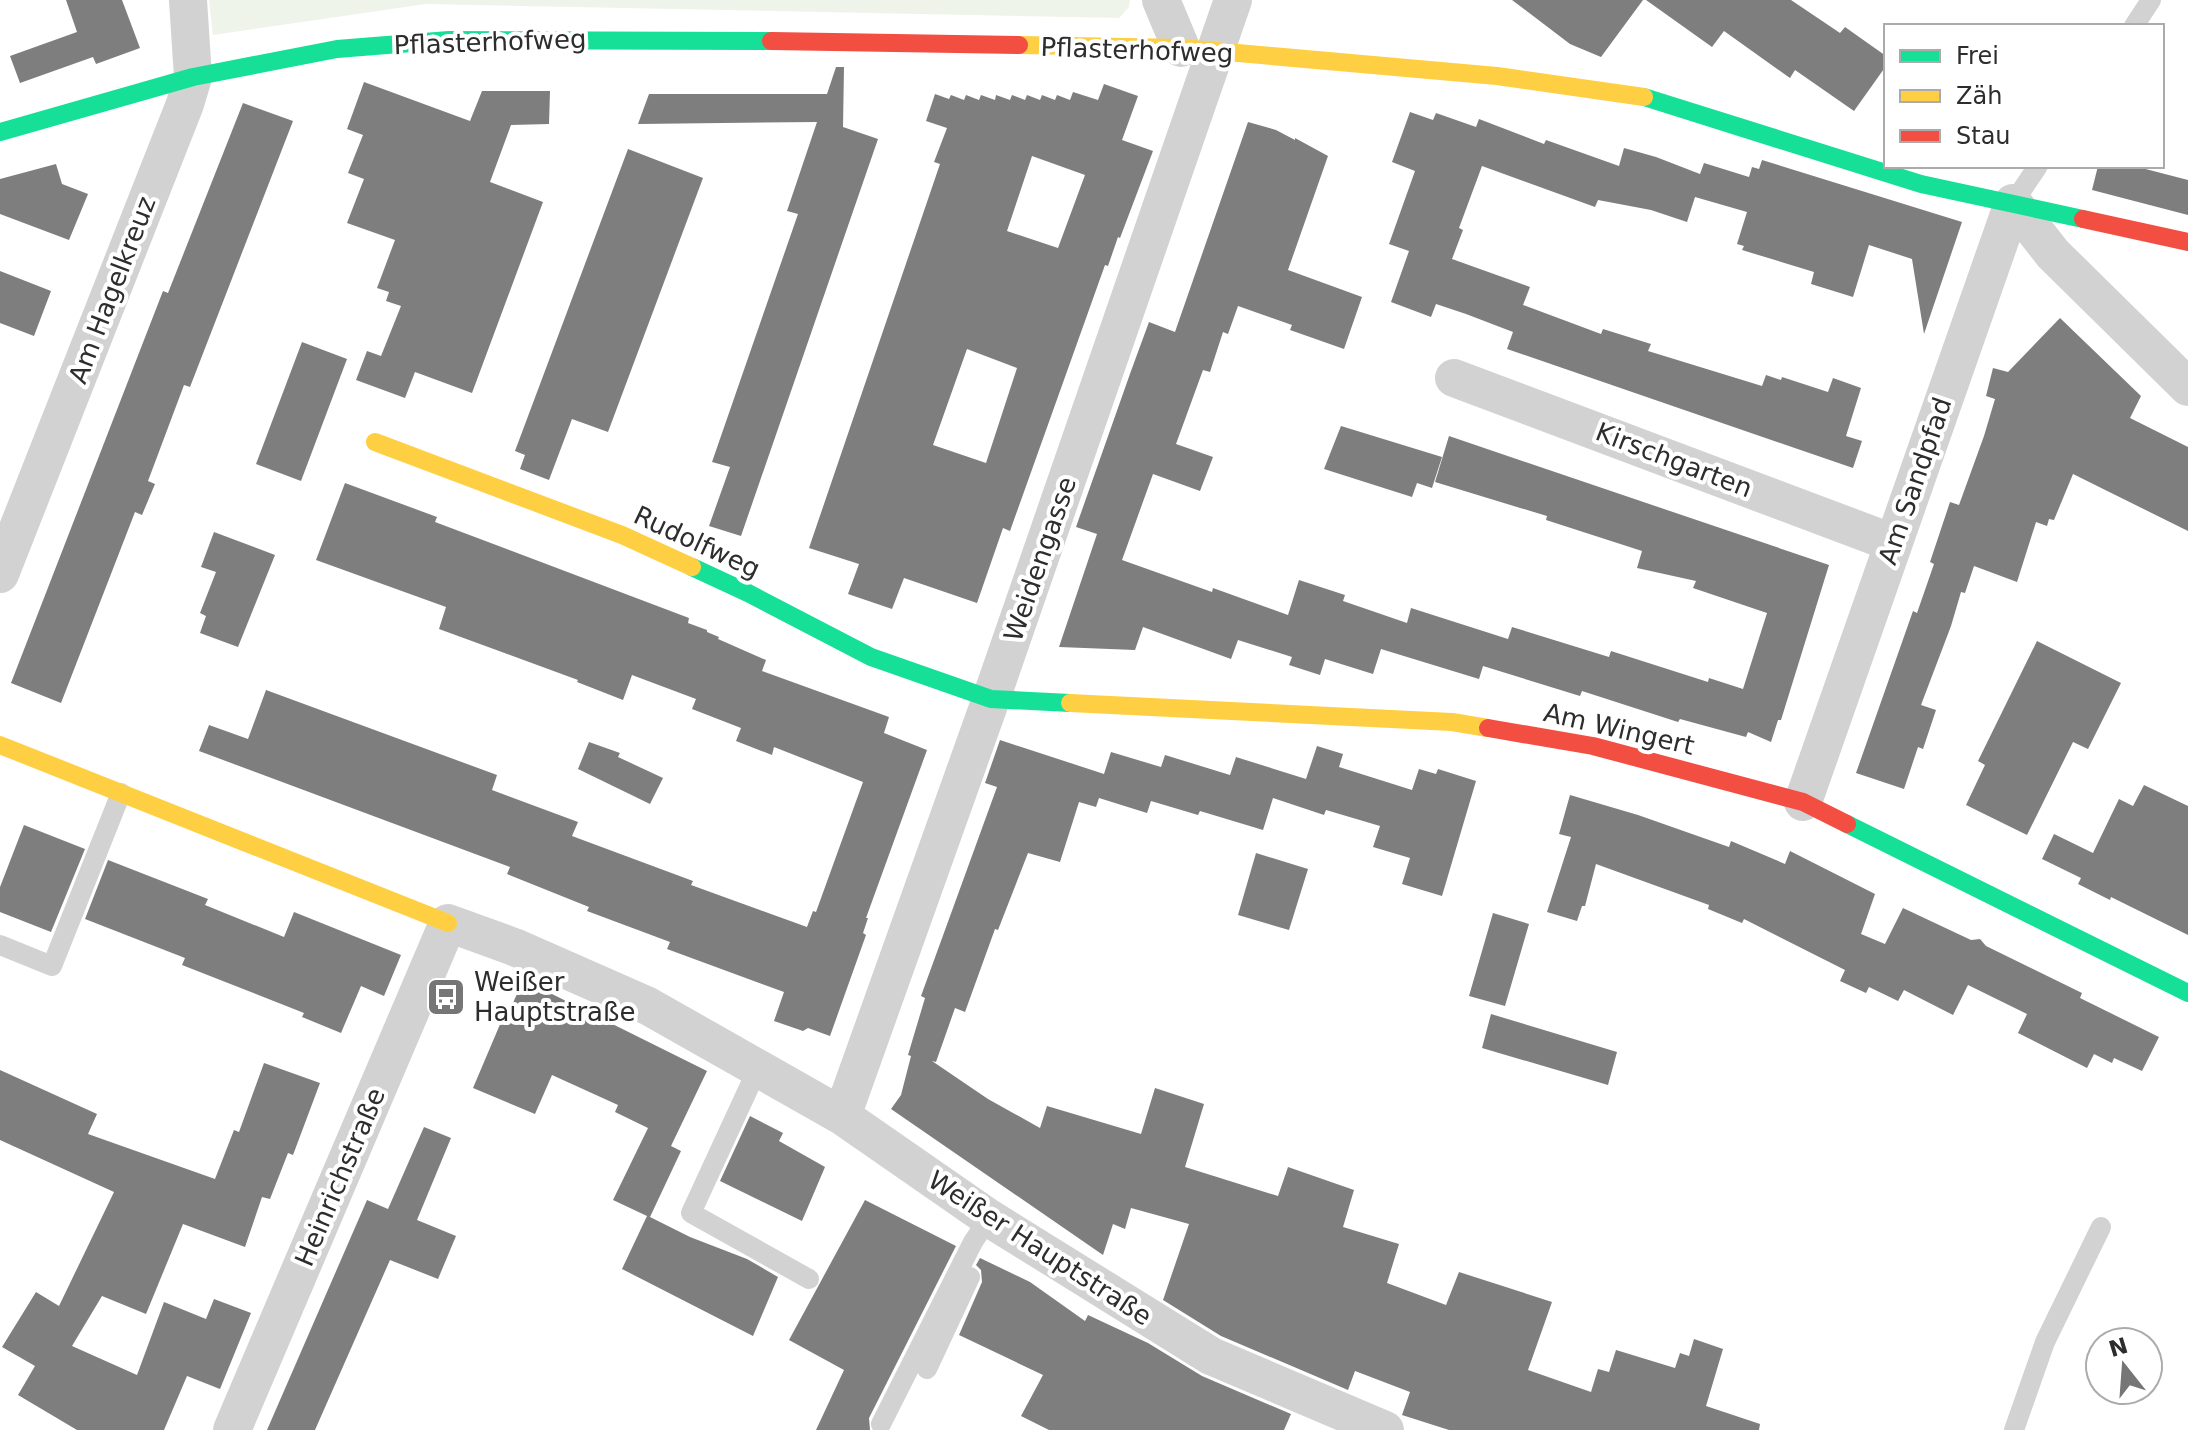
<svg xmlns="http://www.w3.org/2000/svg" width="2188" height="1430" font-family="'DejaVu Sans',sans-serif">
<rect width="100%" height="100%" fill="#fff"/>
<path fill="#eff4eb" d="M209,0H1130L1129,7L1119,18L426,4L213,35Z"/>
<path fill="#7e7e7e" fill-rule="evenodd" d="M66,0H122L140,48L96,64L93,57L20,83L10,56L77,32Z
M1512,0H1643L1601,57L1570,44Z
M1646,0H1791L1840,33L1845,27L1886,56V66L1854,111L1795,70L1790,78L1724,31L1712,47Z
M836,67H844L843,127L878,139L741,536L709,526L730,467L712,462L798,214L787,211L817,122L638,124L649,94H827Z
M364,82L470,121L482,91H550L549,124L511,125L490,182L543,202L472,393L415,372L405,398L356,380L367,351L381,356L401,306L386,301L389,292L377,288L395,240L347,223L364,179L348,173L363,135L347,129Z
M1104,84L1138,96L1122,140L1153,151L1120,238L1118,237L1108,266L1105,265L1010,531L1003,528L977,603L904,578L892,609L848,594L859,564L809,548L940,164L934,162L947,128L926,121L935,94L949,99L951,95L964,100L966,95L979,100L981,95L995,100L996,95L1010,100L1012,95L1025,100L1027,95L1040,100L1042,95L1055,100L1057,95L1070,100L1073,92L1098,100ZM1032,156L1085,175L1058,248L1007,231ZM967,349L1017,368L986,463L933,445Z
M243,103L293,121L190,387L184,385L148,481L155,484L142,515L135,512L61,703L11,683L163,291L168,293Z
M1410,112L1433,120L1436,113L1476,127L1479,119L1544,144L1546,140L1619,166L1624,148L1656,157L1700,174L1704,163L1749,177L1752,167L1759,169L1762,160L1962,222L1924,334L1912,259L1869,245L1853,297L1811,284L1814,272L1742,250L1744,246L1737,244L1747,212L1695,197L1687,222L1651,210L1598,200L1595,207L1482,166L1459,228L1463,230L1452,259L1530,287L1523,305L1601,334L1603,329L1651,344L1648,351L1762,386L1766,375L1781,380L1782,377L1828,392L1833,378L1861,388L1846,436L1862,441L1853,468L1507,349L1513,332L1466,314L1436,304L1431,317L1391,302L1409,251L1389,244L1415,171L1392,162Z
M1248,122L1276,130L1295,140V138L1328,156L1288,270L1362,297L1344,349L1290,330L1292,325L1238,306L1228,334L1223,332L1210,372L1203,370L1176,444L1213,457L1200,491L1153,474L1122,560L1212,592L1213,588L1288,615L1299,580L1345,595L1343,601L1407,623L1411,608L1508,639L1512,627L1609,657L1611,651L1708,682L1709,678L1743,689L1767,613L1693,588L1696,581L1637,568L1642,551L1546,520L1547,516L1435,482L1449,436L1829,565L1781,720H1778L1771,742L1748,732L1746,737L1680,719L1678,722L1582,691L1580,696L1483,666L1479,679L1381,649L1373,674L1325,659L1320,675L1289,665L1292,657L1238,640L1231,659L1143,627L1135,650L1059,647L1097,534L1076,527L1131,371L1149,322L1175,332Z
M628,149L703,178L608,432L572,419L549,480L520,469L525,455L515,451Z
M56,164L62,184L88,194L69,240L0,214V179Z
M2098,166H2134L2188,180V215L2092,190Z
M0,271L51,291L34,336L0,323Z
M2060,318L2141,396L2130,418L2188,447V531L2073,474L2054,520L2049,519L2047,526L2036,522L2017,582L1974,566L1965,593L1961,592L1951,626L1921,705L1936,710L1923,749L1918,747L1904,789L1856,773L1913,611L1917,613L1934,564L1930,562L1950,502L1959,505L1984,436L1995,399L1986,396L1993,368L2008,372Z
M302,342L347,359L301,481L256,464Z
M1341,426L1442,457L1432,488L1417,483L1412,497L1324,469Z
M345,483L437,517L435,522L689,618L688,623L707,630V632L719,637L718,639L766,660L762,671L889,717L884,733L927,750L866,918H868L863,933L866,935L830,1036L808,1028L803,1031L774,1021L784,992L667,949L670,942L587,911L589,907L507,874L510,867L199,751L209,725L248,739L266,690L497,775L492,790L578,822L572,836L693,881L691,885L807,927L813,911L816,912L863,782L774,747L772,755L736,741L741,728L692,709L696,699L632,675L623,700L577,682L578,680L439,629L446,607L316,560Z
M214,532L275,555L238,647L200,633L206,616L200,613L216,572L201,567Z
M2037,641L2121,683L2088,749L2073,742L2027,835L1966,805L1985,765L1978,761Z
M1000,740L1104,774L1111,752L1161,767L1165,755L1230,775L1236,757L1306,779L1317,746L1343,754L1339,767L1412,790L1419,769L1436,774L1438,769L1476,781L1442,896L1402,884L1410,858L1373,847L1380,826L1326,810L1324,815L1273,798L1263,830L1200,811L1198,815L1151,801L1147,813L1099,798L1096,807L1079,802L1060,862L1028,853L998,930L995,929L965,1012L955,1008L936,1062L932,1061L988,1099L1040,1128L1047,1106L1141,1134L1155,1088L1204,1104L1185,1167L1278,1196L1288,1167L1354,1190L1343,1227L1399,1244L1387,1283L1446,1305L1459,1272L1552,1302L1528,1370L1591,1392L1598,1369L1609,1372L1616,1350L1675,1368L1680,1353L1689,1356L1694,1339L1723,1349L1706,1406L1760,1424L1759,1430H1449L1402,1415L1410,1392L1355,1371L1348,1390L1221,1336L1163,1300L1189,1224L1131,1208L1125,1229L1113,1224L1103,1255L891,1109L901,1095L911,1056L908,1055L925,998L921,996L997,787L985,783Z
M589,742L620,753L618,757L663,778L650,804L578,769Z
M2144,785L2188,806V935L2111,897L2110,900L2078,884L2081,878L2042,859L2054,834L2093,853L2119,799L2133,806Z
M1570,795L1638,815L1729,847L1731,841L1785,864L1790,851L1875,894L1861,934L1885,944L1903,908L1971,940L1980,939L1986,946L2082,993L2080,998L2159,1037L2142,1071L2114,1058L2112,1063L2094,1054L2087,1068L2018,1033L2027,1014L1968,985L1953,1015L1904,990L1898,1001L1869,987L1866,993L1840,981L1845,970L1744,919L1742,923L1708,909L1709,905L1596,864L1585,906H1582L1577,921L1547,912L1571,837L1559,834Z
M24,825L85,849L51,932L0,912V887Z
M1256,853L1308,869L1289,930L1238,915Z
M108,860L208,899L205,905L284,937L294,912L401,955L384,996L361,986L341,1033L302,1017L304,1013L182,965L185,958L85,919Z
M1493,913L1529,924L1505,1006L1469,996Z
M525,976L552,989L550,993L707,1071L671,1146L681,1151L650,1217L690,1237L747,1259L778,1277L753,1336L622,1269L647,1216L613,1200L648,1128L615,1112L618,1105L552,1075L535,1114L473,1088L501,1022L504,1023Z
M1491,1014L1617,1052L1608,1085L1482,1048Z
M264,1063L320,1083L293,1155L288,1153L270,1199L262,1197L245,1247L183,1224L146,1314L102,1296L72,1346L137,1375L164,1302L206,1319L214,1299L251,1313L220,1389L187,1376L164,1430H77L18,1395L35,1366L2,1347L36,1292L59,1306L114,1192L0,1140V1070L97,1114L88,1134L215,1179L234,1130L239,1132Z
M750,1116L783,1133L779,1141L825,1167L802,1221L720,1181Z
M424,1127L451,1138L417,1220L456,1236L438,1279L390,1260L315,1430H267L367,1200L388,1209Z
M865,1200L956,1246L869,1418L870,1430H816L844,1370L789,1340Z
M980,1258L1030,1282L1085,1321L1088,1315L1148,1343L1202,1376L1291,1414L1284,1430H1049L1021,1416L1043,1375L959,1335L982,1282L981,1270L976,1265Z"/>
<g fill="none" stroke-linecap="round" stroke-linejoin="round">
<path stroke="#d2d2d2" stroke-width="20" d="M2134,26L2151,0
M2013,203L2038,166
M0,945L52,966L121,793
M758,1068L691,1213L809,1279
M927,1369L970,1277
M881,1424L973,1242L989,1218
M2014,1430L2045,1342L2101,1227"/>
<path stroke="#d2d2d2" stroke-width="38" d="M1161,0L1181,48
M2013,203L2053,254L2188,387
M1454,378L1893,543
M0,574L185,104L193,77L188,0
M1803,802L2013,203
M842,1116L991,699L1233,0
M232,1430L448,923L514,947L648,1006L842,1116L989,1218L1211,1356L1385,1430"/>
<path stroke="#16e098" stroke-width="18" d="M1644,97L1921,184L2083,219
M0,132L193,77L337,49L449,40L771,41
M692,567L748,593L871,657L991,699L1070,703
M1847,824L2188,993"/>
<path stroke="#ffcf43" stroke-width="18" d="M1019,45L1181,48L1497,76L1644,97
M375,442L622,535L692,567
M1070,703L1452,722L1488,728
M0,745L448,923"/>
<path stroke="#f24e42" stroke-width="18" d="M771,41L1019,45
M2083,219L2188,242
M1488,728L1593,746L1803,802L1847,824"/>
</g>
<defs>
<g id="bus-square" transform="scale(2)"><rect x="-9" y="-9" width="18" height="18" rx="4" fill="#767676" stroke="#fff"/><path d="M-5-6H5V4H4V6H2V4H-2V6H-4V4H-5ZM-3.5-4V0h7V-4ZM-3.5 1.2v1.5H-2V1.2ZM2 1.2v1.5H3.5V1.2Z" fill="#fff"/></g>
</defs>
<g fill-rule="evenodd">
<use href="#bus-square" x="446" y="997"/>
</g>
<g text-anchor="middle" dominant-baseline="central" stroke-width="8" stroke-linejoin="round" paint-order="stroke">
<g font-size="26" fill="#2d2d2d" stroke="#fff">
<text transform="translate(490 42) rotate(-2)">Pflasterhofweg</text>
<text transform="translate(1137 50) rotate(2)">Pflasterhofweg</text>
<text transform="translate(112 290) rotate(-69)">Am Hagelkreuz</text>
<text transform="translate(1674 460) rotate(21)">Kirschgarten</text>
<text transform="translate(1915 481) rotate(-71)">Am Sandpfad</text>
<text transform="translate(697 542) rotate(25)">Rudolfweg</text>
<text transform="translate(1040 559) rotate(-71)">Weidengasse</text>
<text transform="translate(1619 729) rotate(13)">Am Wingert</text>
<text transform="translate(340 1177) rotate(-67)">Heinrichstraße</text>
<text transform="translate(1040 1248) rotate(33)">Weißer Hauptstraße</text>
</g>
<g font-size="26" fill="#2d2d2d" stroke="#fff" text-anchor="start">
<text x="474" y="982">Weißer<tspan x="474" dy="30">Hauptstraße</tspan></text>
</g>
</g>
<rect x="1884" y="24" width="280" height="144" fill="#ffffff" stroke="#ababab" stroke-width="2"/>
<rect x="1900" y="50" width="40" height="12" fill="#16e098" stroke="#ababab" stroke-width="2"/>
<text x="1956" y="64" font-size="24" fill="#2d2d2d">Frei</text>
<rect x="1900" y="90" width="40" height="12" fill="#ffcf43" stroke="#ababab" stroke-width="2"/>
<text x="1956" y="104" font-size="24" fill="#2d2d2d">Zäh</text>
<rect x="1900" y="130" width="40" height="12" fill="#f24e42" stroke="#ababab" stroke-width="2"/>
<text x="1956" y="144" font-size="24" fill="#2d2d2d">Stau</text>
<g transform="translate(2124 1366) rotate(343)"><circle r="38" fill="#ffffff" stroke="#ababab" stroke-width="2"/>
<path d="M0-6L14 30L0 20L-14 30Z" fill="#767676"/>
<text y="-12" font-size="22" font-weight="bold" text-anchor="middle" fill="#2d2d2d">N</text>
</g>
</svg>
